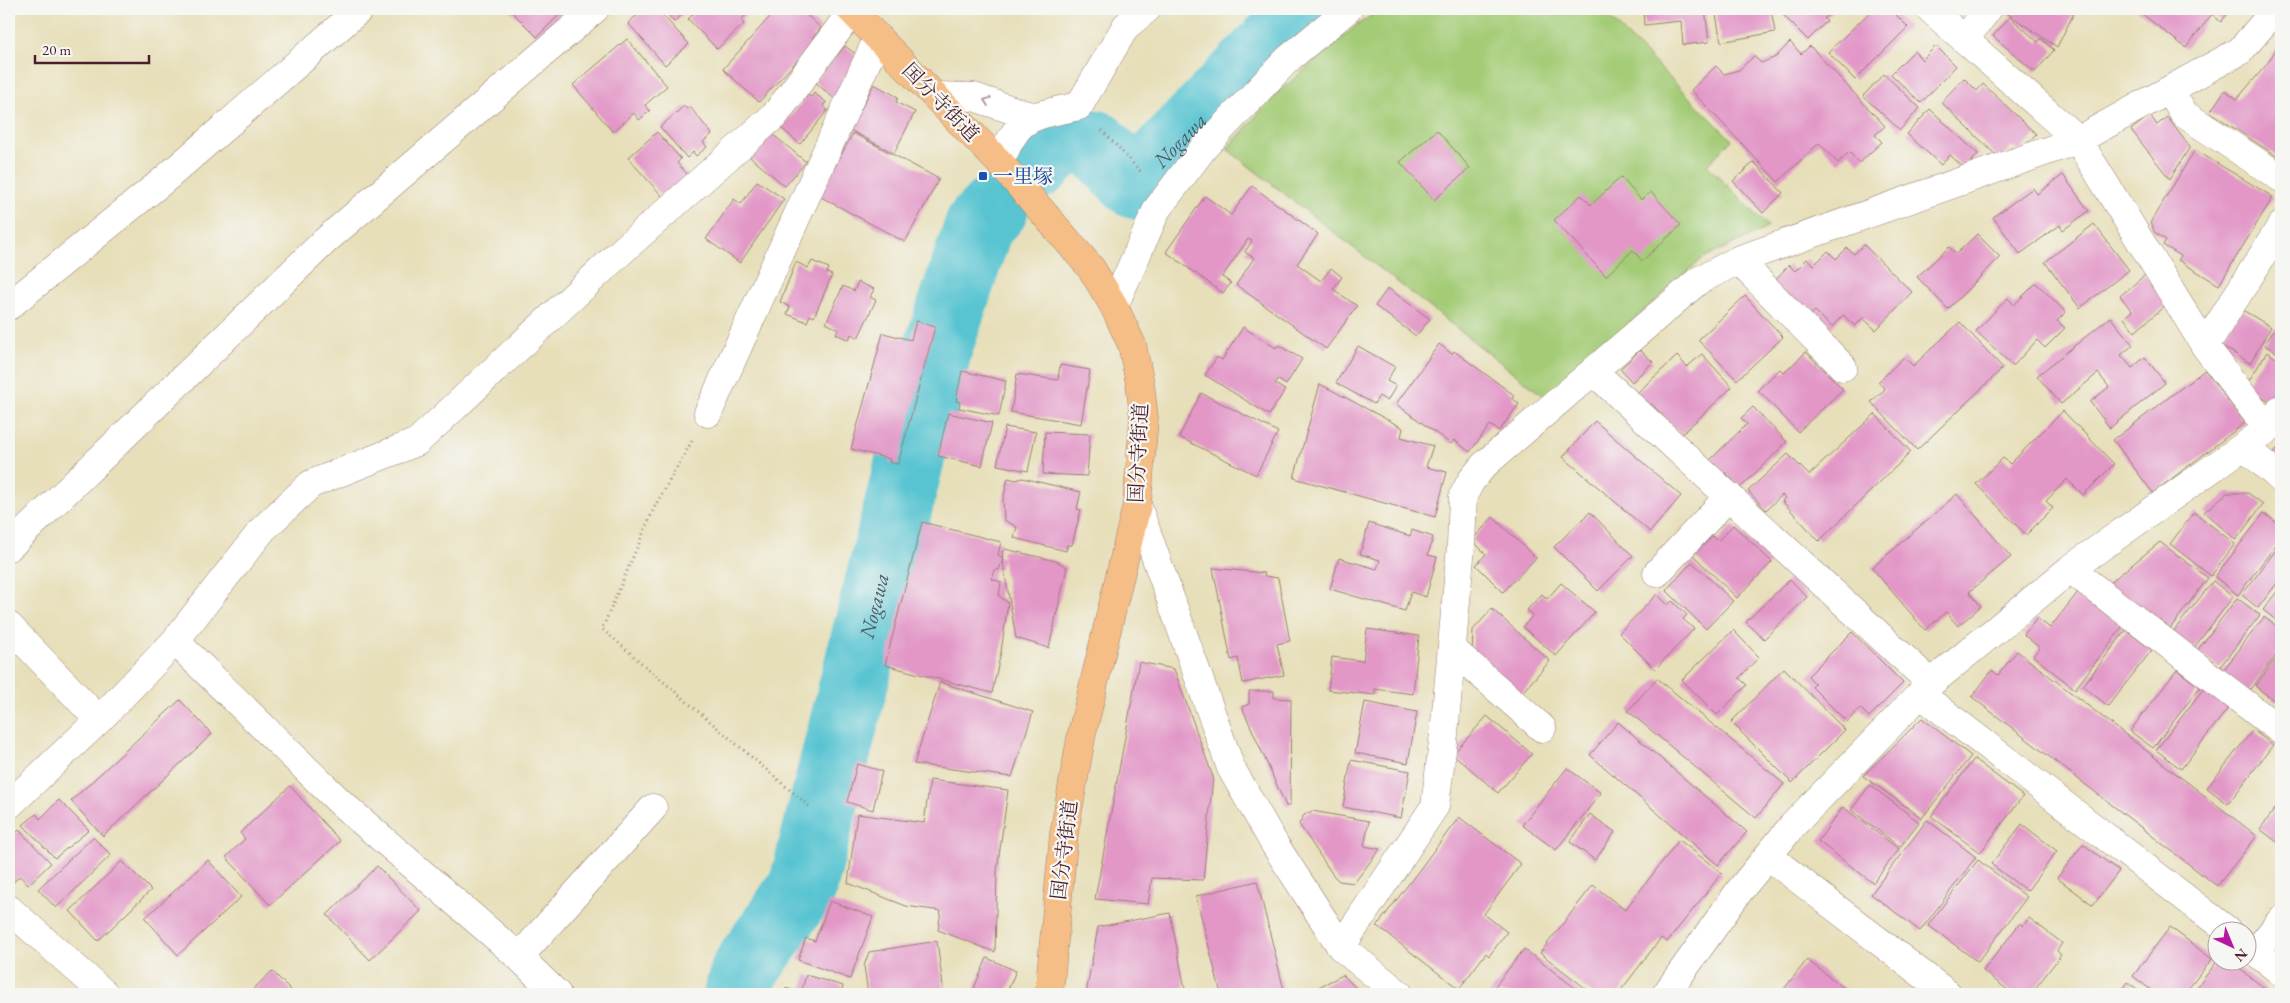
<svg xmlns="http://www.w3.org/2000/svg" width="2290" height="1003" font-family="'EB Garamond','Noto Serif JP',serif">
<rect width="100%" height="100%" fill="#f6f6f2"/>
<filter id="ink" filterUnits="userSpaceOnUse"><feTurbulence type="fractalNoise" baseFrequency=".02" numOctaves="2"/><feDisplacementMap in="SourceGraphic" scale="10" xChannelSelector="R" yChannelSelector="G"/><feConvolveMatrix kernelMatrix="1 2 1 2 8 2 1 2 1" color-interpolation-filters="sRGB"/></filter>
<filter id="wash" filterUnits="userSpaceOnUse"><feTurbulence type="fractalNoise" baseFrequency=".0096" numOctaves="4" result="noise"/><feDisplacementMap in="SourceGraphic" scale="20" xChannelSelector="R" yChannelSelector="G"/><feGaussianBlur stdDeviation="1.12" result="paint"/><feColorMatrix in="noise" values="0 0 0 0 0 0 0 0 0 0 0 0 0 0 0 0 0 1.4 0 .05"/><feComposite in="paint" operator="in"/></filter>
<g filter="url(#wash)">
<rect width="100%" height="100%" fill="#e7dfb9"/>
<path fill="#a4cc77" stroke="#777651" d="M1381,9H1601L1732,140L1707,165L1769,227L1703,258L1546,398L1227,149L1276,94L1356,26Z"/>
<g fill="none" stroke-linecap="round" stroke-linejoin="round">
<path stroke="#59c4d2" stroke-width="11" d="M1062,139L1067,131"/>
<g stroke="#59c4d2" stroke-width="69">
<path id="s1" d="M1037,165L1062,139L1095,144L1136,185L1273,43L1315,9"/>
<path id="s2" d="M738,994L745,970L803,886L938,348L979,225L994,209"/>
</g>
</g>
<g id="blocks">
<path fill="#e297c7" d="M509,9H561L563,11L537,37Z
M644,9H657L689,44L665,65L628,23Z
M663,9H689L674,22Z
M698,9H752L741,20L744,24L717,49L688,19Z
M777,9H800L821,28L812,38L815,41L759,102L723,69Z
M1643,9H1705L1709,42L1683,45L1681,21L1644,25Z
M1715,9H1771L1775,32L1721,42Z
M1784,9H1835L1824,19L1827,21L1808,40L1784,16Z
M1873,9H1890L1908,27L1855,80L1828,52Z
M2012,9H2076L2057,47L2008,14Z
M2136,9H2231L2221,22L2212,14L2186,48Z
M2010,17L2038,42L2041,38L2054,50L2035,72L1993,36Z
M627,39L667,86L645,105L650,111L639,120L634,113L613,132L573,85Z
M2281,41V159L2210,112L2225,90L2237,99L2267,64Z
M1790,42L1801,54L1810,46L1885,126L1875,135L1882,142L1859,163L1849,152L1838,163L1819,143L1778,182L1691,90L1716,66L1724,74L1739,70L1754,56L1761,63L1776,57Z
M845,46L857,55L837,101L815,82Z
M1936,46L1956,66L1921,103L1891,74L1914,51L1922,60Z
M1884,74L1920,108L1900,130L1863,96Z
M1964,78L1977,91L1983,84L2036,134L2021,150L2011,148L2000,159L1941,102Z
M874,84L898,97L896,102L915,112L894,153L850,130Z
M814,93L826,102L823,106L828,110L800,144L781,128L808,95L811,97Z
M684,106L687,109L690,107L712,134L703,142L707,147L696,156L693,152L687,158L660,127Z
M1930,109L1978,154L1965,169L1950,155L1941,165L1907,134Z
M2150,115L2157,125L2167,117L2190,147L2170,179L2131,130Z
M1437,130L1470,168L1434,200L1400,162Z
M657,132L681,159L677,163L688,175L663,197L628,158Z
M770,132L806,162L785,186L750,157Z
M853,133L939,179L905,242L819,196Z
M2195,150L2273,197L2219,285L2178,260L2181,256L2163,245L2166,240L2154,232L2151,221Z
M1754,162L1783,193L1763,213L1733,181Z
M2063,175L2089,211L2063,230L2060,225L2020,254L1993,217L2033,188L2037,194Z
M1621,177L1641,200L1651,192L1681,225L1642,261L1633,250L1606,276L1554,220L1581,195L1591,205Z
M757,181L784,199L740,263L706,239L734,199L741,204Z
M1252,186L1318,234L1297,264L1321,281L1331,268L1342,277L1333,289L1357,306L1326,349L1236,285L1254,258L1245,252L1252,241L1248,239L1222,277L1231,283L1223,293L1166,252L1205,196L1231,215Z
M2094,224L2129,270L2080,308L2045,262Z
M1977,234L2000,257L1948,309L1917,277L1949,247L1956,254Z
M1864,245L1912,292L1876,330L1863,318L1855,326L1843,315L1832,327L1815,311L1808,318L1772,283L1789,265L1795,271L1807,259L1814,265L1828,251L1836,259L1847,248L1854,254Z
M812,261L829,268L827,273L832,275L814,317L810,315L807,322L787,314L790,307L780,302L796,262L808,268Z
M2145,275L2169,302L2135,332L2124,318L2132,311L2120,296Z
M858,282L874,289L870,297L876,300L858,338L851,334L849,340L836,334L838,329L826,323L843,286L854,291Z
M2036,283L2066,312L2057,321L2065,328L2045,348L2037,340L2013,366L1976,331L2008,298L2014,305Z
M1388,288L1430,319L1416,336L1375,306Z
M1745,296L1783,337L1737,380L1698,340Z
M2241,309L2271,327L2250,363L2219,344Z
M2110,317L2133,345L2121,355L2132,368L2145,357L2165,383L2110,428L2090,402L2109,387L2098,373L2061,404L2037,376Z
M916,321L935,327L898,464L889,462L890,459L851,449L883,333L911,340Z
M1960,322L2003,368L1917,450L1871,402L1885,389L1878,382L1904,357L1913,366Z
M1243,327L1276,348L1278,345L1302,359L1286,385L1277,379L1275,384L1285,390L1269,415L1205,375L1217,357L1222,360Z
M2276,327L2281,330V355L2264,345Z
M1439,344L1452,354L1454,351L1514,395L1512,398L1519,404L1499,431L1490,425L1470,452L1454,440L1451,444L1396,404Z
M1358,346L1395,367L1387,381L1396,386L1387,401L1379,396L1374,404L1336,383Z
M1640,350L1653,362L1632,382L1620,369Z
M1806,352L1843,389L1798,432L1758,390L1780,369L1784,373Z
M2267,352L2281,361V387L2271,403L2245,387Z
M1702,354L1732,387L1681,435L1652,404L1648,406L1636,394L1677,356L1687,367Z
M1060,365L1090,370L1081,424L1011,412L1017,374L1058,380Z
M2205,370L2245,423L2153,493L2113,440Z
M962,371L1006,381L999,416L959,408L960,402L956,401Z
M1320,384L1403,428L1401,437L1433,446L1426,467L1447,472L1435,517L1294,478Z
M1201,393L1278,432L1256,475L1179,437Z
M1753,407L1787,442L1740,488L1725,472L1722,475L1709,461L1747,424L1741,418Z
M2063,411L2114,464L2083,495L2067,479L2046,501L2053,508L2026,535L1976,484L2003,458L2010,464Z
M948,413L992,423L982,466L938,456Z
M1875,414L1911,452L1819,541L1782,501L1785,498L1782,495L1766,510L1748,491L1788,454L1809,475Z
M1595,421L1681,496L1650,532L1563,457Z
M1005,427L1036,432L1028,471L997,465Z
M1045,432L1090,434L1087,476L1043,474Z
M2281,445V466L2276,461L2274,452Z
M1008,478L1016,480L1022,478L1081,492L1077,509L1081,510L1072,545H1067L1066,551L1014,538L1017,527L1004,520L1003,500Z
M2227,493H2248L2263,504L2236,540L2204,512Z
M1957,494L2011,557L1969,592L1981,606L1958,626L1946,612L1925,630L1872,568Z
M1590,512L1633,556L1598,591L1554,547Z
M2194,512L2235,544L2211,576L2170,544Z
M2264,513L2281,526V538L2238,595L2215,577Z
M1493,517L1536,558L1503,592L1476,565L1486,554L1472,540Z
M922,522L1001,542L998,555L1003,558L999,570H995L992,579L1001,582L999,596L1008,603L1001,652L992,693L885,665Z
M1369,523L1410,536L1412,530L1433,537L1428,555L1437,557L1426,597L1411,592L1405,611L1330,589L1339,558L1377,569L1380,560L1360,554Z
M1733,525L1772,562L1737,598L1693,555L1713,536L1718,541Z
M2160,542L2208,578L2169,630L2107,585Z
M2281,543V578L2258,608L2242,595Z
M1005,549L1056,561L1067,567L1049,648L1016,638L1004,569L1002,552Z
M1692,562L1733,601L1706,629L1666,590Z
M1213,568L1264,573L1265,576L1278,578L1290,641L1277,644L1284,675L1243,683L1238,658L1231,660Z
M1790,579L1807,597L1764,639L1746,622Z
M2213,581L2233,597L2193,649L2172,633Z
M1561,583L1595,612L1556,656L1523,627L1533,615L1527,610L1542,594L1547,599Z
M2281,586V624L2263,610Z
M2078,592L2123,626L2075,689L2033,656L2040,648L2024,635L2037,618L2050,628Z
M1657,594L1668,605L1672,601L1687,615L1683,619L1694,629L1655,669L1619,633Z
M2237,598L2260,615L2219,668L2197,651Z
M1492,609L1550,661L1518,697L1472,656L1473,630Z
M2264,617L2281,629V649L2248,692L2222,672Z
M1367,629L1419,636L1413,694L1375,689V695L1328,690L1332,657L1363,661Z
M1733,630L1759,657L1739,678L1747,685L1717,715L1682,680Z
M2126,630L2152,650L2108,706L2083,686Z
M1852,632L1903,683L1869,717L1860,708L1847,722L1812,687L1815,684L1808,676Z
M2017,651L2257,836L2217,886L1972,697L1992,670L1998,675Z
M2281,652V695L2276,702L2255,686Z
M1139,662L1174,669L1213,777L1203,880L1152,878L1148,904L1095,899Z
M1784,668L1845,730L1792,783L1731,722Z
M2177,670L2200,687L2153,748L2130,731Z
M1657,678L1784,784L1756,818L1628,711Z
M940,682L1033,712L1012,777L914,764Z
M2204,688L2229,707L2181,769L2156,750Z
M1249,691H1274V698L1291,699L1290,806H1286L1242,707L1249,704Z
M180,700L212,734L103,836L71,801Z
M1365,702L1417,712L1408,763L1355,753Z
M1487,716L1532,754L1498,793L1453,754Z
M1922,718L1971,756L1922,818L1863,776Z
M1618,722L1747,832L1718,865L1590,755Z
M2253,730L2273,745L2228,804L2207,788Z
M1974,759L2023,796L1980,853L1931,816Z
M1351,760L1410,771L1401,818L1343,807Z
M857,764L882,771L873,810L847,802Z
M1567,768L1601,793L1556,850L1522,825Z
M930,780L1008,790L997,871L995,952L938,930L941,911L906,906L848,883L857,814L924,823Z
M1870,785L1919,822L1900,847L1851,810Z
M290,786L340,841L270,905L226,857L245,839L240,833Z
M59,800L89,830L55,858L23,825L36,814L40,819Z
M2281,801V845L2260,829Z
M1843,807L1899,849L1873,883L1818,841Z
M1312,811L1369,821L1364,846L1380,849L1354,883L1339,881L1333,875L1299,824L1304,815Z
M1590,814L1615,832L1595,860L1570,842Z
M1459,817L1521,864L1484,914L1507,932L1489,956L1486,953L1459,989L1377,926Z
M1927,820L1976,857L1920,931L1871,894Z
M2022,824L2057,851L2027,891L1991,864Z
M19,830L51,863L28,885L20,876L11,884L9,881V840Z
M93,837L111,855L56,908L38,889Z
M1679,840L1722,873L1667,942L1661,938L1618,994H1593L1540,953L1593,885L1625,910Z
M2083,844L2119,871L2093,905L2057,878Z
M208,860L241,897L178,955L145,918Z
M1978,860L2027,897L1978,962L1928,925Z
M122,861L151,890L98,941L70,911Z
M377,866L421,911L370,960L327,915Z
M1257,881L1284,990L1268,994H1221L1196,896Z
M830,901L873,917L850,979L798,960L806,938L815,941Z
M1170,913L1186,994H1086L1098,927Z
M2029,918L2062,943L2057,951L2061,955L2031,994H2013L1983,971L2020,923L2023,926Z
M2170,927L2212,959L2184,994H2156L2133,976Z
M937,941L944,994H868L864,966L869,952Z
M1524,949L1583,994H1489Z
M987,958L1016,971L1006,994H989L974,988Z
M1807,960L1852,994H1780Z
M2218,960H2228L2267,990L2263,994H2192Z
M272,971L295,994H248Z
M806,975L843,986L841,994H784L786,988L801,993Z
M1343,975L1362,994H1304Z
M2128,982L2144,994H2119Z"/>
</g>
</g>
<g filter="url(#ink)">
<use href="#blocks" fill-opacity="0" stroke="#987f72" stroke-width="1"/>
<g fill="none" stroke-linecap="round" stroke-linejoin="round">
<g stroke="#987f72" stroke-width="29">
<path id="minor" d="M1930,9L2078,140L2205,346L2268,429
M1965,39L1988,9
M2169,90L2184,114L2281,178
M936,96L974,97L1033,117
M1000,163C1019,113 1031,117 1079,106L1126,26L1147,9
M1738,260L1843,367
M9,306L165,179L360,9
M1114,306L1157,209L1205,146L1288,59L1348,9
M2205,346L2281,226
M1593,371L1931,683
M708,413L878,37
M2245,447L2281,479
M1137,505L1231,768L1275,845L1341,947L1399,994
M9,547L326,240L595,9
M2070,569L2281,731
M1657,573L1729,496
M9,626L99,720
M175,641L342,804L519,957L557,994
M1452,649L1542,728
M1920,694L2227,930
M9,805L99,720L175,641L263,529L311,484L417,442L623,250L775,115L852,11
M1768,856L1948,994
M9,909L105,994
M2248,946L2281,972
M1341,947L1435,806L1444,734L1461,546L1463,496L1471,481L1484,465L1698,281L1738,260L2078,140L2240,51L2276,9
M2256,952L2281,920
M519,957L653,808
M1666,994L1740,890L1793,825L1931,683L2070,569L2268,429L2281,409"/>
</g>
<g stroke="#987f72" stroke-width="29">
<path id="major" d="M850,9L1000,163L1091,268L1114,306L1132,345L1140,383L1144,418L1137,505L1082,733L1064,833L1049,994"/>
</g>
<path stroke="#987f72" stroke-width="3" stroke-dasharray="1 4" stroke-linecap="butt" d="M1102,130L1142,173
M692,441L655,506L602,629L810,807"/>
<use href="#minor" stroke="#fff" stroke-width="28"/>
<use href="#major" stroke="#f6be87" stroke-width="28"/>
</g>
<defs><path id="oneway-chevron" d="M-2-3.5L2.5 0L-2 3.5" fill="none" stroke-width="1.6" stroke-linecap="round" stroke-linejoin="round" transform="scale(1.25)"/></defs>
<use stroke="#ae9aa0" href="#oneway-chevron" transform="translate(987 101) rotate(-161)"/>
</g>
<rect fill="#1a4fb4" stroke="#f6f6f2" stroke-width="2" x="978" y="171" width="10" height="10" rx="2.5"/>
<g text-anchor="middle" dominant-baseline="central" stroke-width="4.5" stroke-linejoin="round" paint-order="stroke">
<g font-size="20" fill="#4a1f2b" stroke="#f6f6f2">
<text transform="translate(941 102) rotate(46)">国分寺街道</text>
<text transform="translate(1138 453) rotate(-87)">国分寺街道</text>
<text transform="translate(1064 850) rotate(-83)">国分寺街道</text>
</g>
<g font-size="20" fill="#164399" stroke="#f6f6f2" text-anchor="start">
<text x="993" y="176">一里塚</text>
</g>
<g font-size="21" font-style="italic" fill="#4f5965" stroke="#f6f6f2">
<text stroke="none"><textPath href="#s1" startOffset="190">Nogawa</textPath></text>
<text stroke="none"><textPath href="#s2" startOffset="416">Nogawa</textPath></text>
</g>
</g>
<rect width="2290" height="1003" fill="none" stroke="#f6f6f2" stroke-width="30"/>
<g transform="translate(2232 946) rotate(136)"><circle r="24" fill="#f6f6f2" stroke="#b1a0a2"/>
<path d="M0-4L9 19L0 12L-9 19Z" fill="#b5179e"/>
<text y="-8" font-size="14" font-weight="bold" text-anchor="middle" fill="#4a1f2b">N</text>
</g>
<path d="M35 55v8h114v-8" fill="none" stroke="#4a1f2b" stroke-width="2.5"/>
<text x="42" y="55" font-size="15" fill="#4a1f2b" stroke="#f6f6f2" stroke-width="4" paint-order="stroke">20 m</text>
</svg>
